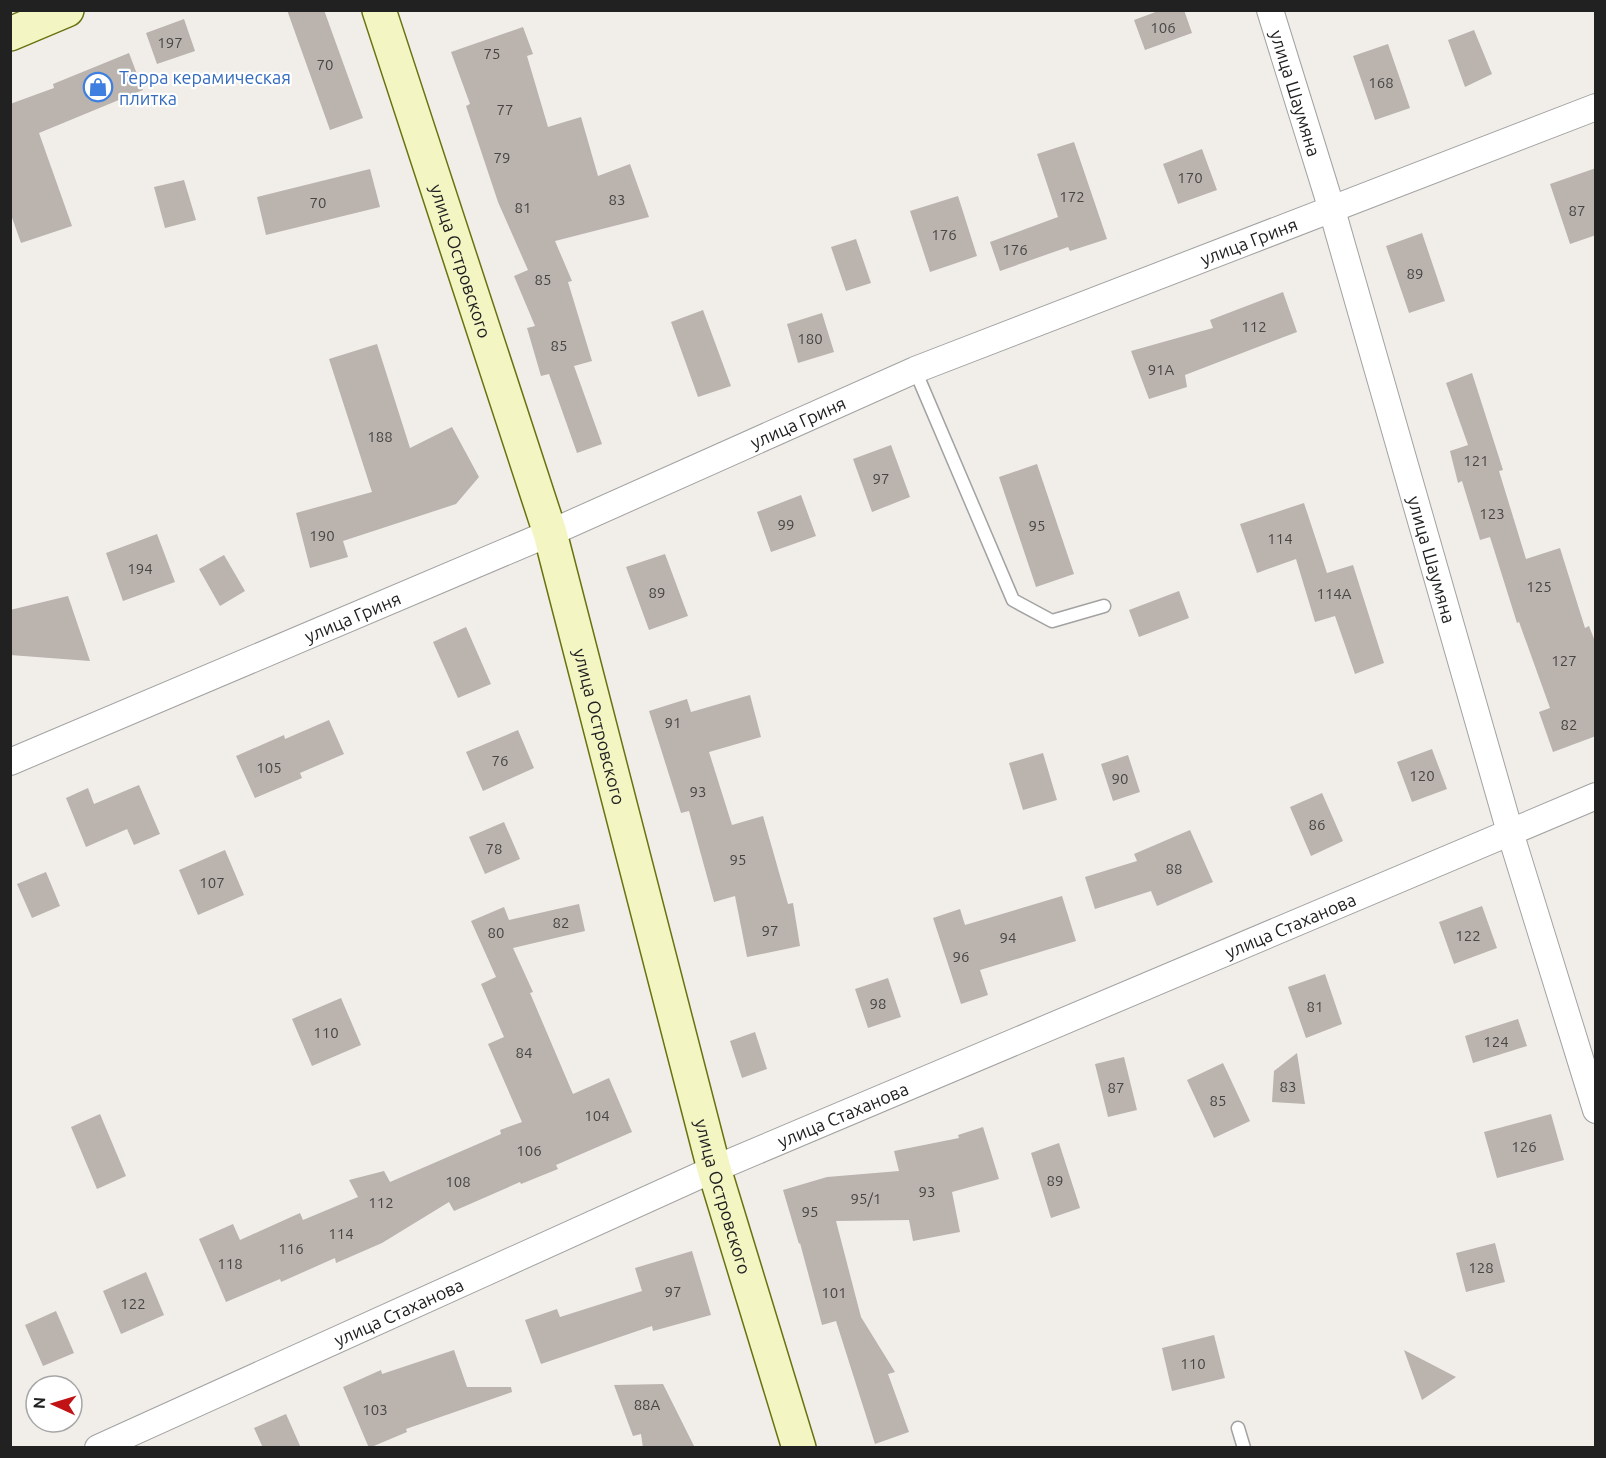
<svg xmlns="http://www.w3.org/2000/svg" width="1606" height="1458" font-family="Ubuntu,sans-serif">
<rect width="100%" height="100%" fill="#f1eee9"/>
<path fill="#bab3ae" d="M287,10H324L363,118L330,130Z
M1161,10H1184L1192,33L1145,50L1134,20Z
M184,19L195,51L157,64L146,33Z
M523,27L533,54L527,56L548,127L581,117L598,176L630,164L649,217L555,241L572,281L568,282L592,361L574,366L602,444L577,453L549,374L541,376L527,328L535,326L514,276L528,270L498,202L466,106L470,104L451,52Z
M1474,30L1492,74L1465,87L1448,40Z
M1388,44L1410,108L1375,120L1353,56Z
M129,53L143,90L39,133L72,226L21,243L10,212V104L54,88L53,84Z
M1074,142L1107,239L1070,251L1068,247L1000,271L990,242L1058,217L1037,154Z
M1202,149L1217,190L1178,204L1163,164Z
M1596,168V235L1570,244L1550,184Z
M370,169L380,207L266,235L257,197Z
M184,180L196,220L165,228L154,187Z
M958,196L977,256L930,272L910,211Z
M1422,233L1445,301L1409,313L1386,246Z
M856,239L871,283L846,291L831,247Z
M1283,292L1297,332L1185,375L1187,387L1149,399L1131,351L1213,328L1210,320Z
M703,310L731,386L698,397L671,322Z
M822,313L834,352L798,363L787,324Z
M377,344L410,448L452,427L479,477L456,504L343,541L348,557L310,568L296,513L372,492L329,359Z
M1472,373L1503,470L1499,471L1526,559L1560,548L1585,628L1589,626L1596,644V736L1553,752L1539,712L1550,708L1519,622L1517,623L1490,537L1480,540L1462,481L1458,483L1450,451L1468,445L1446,383Z
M891,445L910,497L872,512L853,459Z
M1037,464L1074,574L1036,587L999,477Z
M801,495L816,536L771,552L757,512Z
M1304,503L1327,573L1353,565L1384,663L1355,674L1335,616L1315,622L1296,559L1257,573L1240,524Z
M157,534L175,582L123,601L106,553Z
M665,554L688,616L649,630L626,567Z
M224,555L245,591L220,606L199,569Z
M1179,591L1189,618L1139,637L1129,610Z
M68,596L90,661L10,655V610Z
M466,627L491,684L458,698L433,642Z
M750,695L761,737L709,752L732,825L763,816L788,904L793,903L800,946L747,957L735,896L714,902L689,811L681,813L649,711L687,699L691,712Z
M329,720L344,754L300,773L302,778L255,798L236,756L284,735L285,739Z
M518,730L534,768L483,791L466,752Z
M1432,749L1447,789L1412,802L1397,762Z
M1043,753L1057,800L1023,810L1009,763Z
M1128,755L1140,792L1113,801L1101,764Z
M139,785L160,834L134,845L127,829L86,847L66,798L88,788L94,804Z
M1322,793L1343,841L1311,856L1290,807Z
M504,822L520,859L485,874L469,837Z
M1190,830L1213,882L1157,906L1151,891L1095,909L1085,877L1137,861L1134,854Z
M225,850L244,895L198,915L179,870Z
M46,872L60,906L32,918L17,884Z
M1062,896L1076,941L980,970L988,995L961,1004L933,918L960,909L965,925Z
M579,904L585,931L513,948L533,992L530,993L573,1094L609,1078L632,1132L556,1165L558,1169L521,1184L520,1182L454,1211L449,1202L382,1243L336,1263L335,1258L281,1282L280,1279L226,1302L199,1239L233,1224L240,1240L300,1213L303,1220L358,1197L349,1180L384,1171L390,1182L501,1134L500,1130L522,1122L488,1044L504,1037L481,984L496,977L471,921L504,907L509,920Z
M1482,906L1497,948L1454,964L1439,922Z
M1325,974L1342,1024L1306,1038L1288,987Z
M888,978L901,1017L868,1028L855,989Z
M341,998L361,1045L312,1066L292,1019Z
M1518,1019L1527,1046L1473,1063L1465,1036Z
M755,1032L767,1069L742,1078L730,1041Z
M1297,1053L1305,1104L1272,1102L1274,1071Z
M1124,1057L1137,1110L1108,1117L1095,1064Z
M1223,1063L1250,1121L1214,1138L1187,1080Z
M100,1114L126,1176L97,1189L71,1127Z
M1551,1114L1564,1160L1497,1178L1484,1132Z
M983,1127L999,1179L952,1192L960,1232L913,1241L909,1220L836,1221L861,1317L895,1372L888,1374L909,1432L875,1444L836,1321L822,1325L800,1243L799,1244L783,1190L827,1177L899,1171L894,1151L959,1138L958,1135Z
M1059,1143L1080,1208L1051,1218L1031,1153Z
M1495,1243L1505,1282L1466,1292L1456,1253Z
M692,1251L711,1315L653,1331L652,1326L541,1364L525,1320L557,1309L560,1317L642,1291L635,1268Z
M146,1272L164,1315L121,1334L103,1291Z
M56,1311L74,1353L43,1366L25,1325Z
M1214,1335L1225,1378L1172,1391L1162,1348Z
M454,1350L467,1387H511L512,1392L406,1429L407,1432L369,1448L343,1387L381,1370L382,1374Z
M1404,1350L1456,1377L1422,1400Z
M663,1384L695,1448H643L641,1434L633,1436L614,1385Z
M286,1414L301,1448H263L254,1428Z"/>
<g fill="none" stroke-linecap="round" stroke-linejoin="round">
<g stroke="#a2a2a2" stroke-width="15">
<path id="lane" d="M915,370L1013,600L1052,621L1104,606
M1238,1428L1244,1448"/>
</g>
<g stroke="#a2a2a2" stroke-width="28">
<g id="street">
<path id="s1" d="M1270,10L1332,210L1510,832L1596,1110"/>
<path id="s2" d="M10,762L550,533L915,370L1596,107"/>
<path id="s3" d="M98,1448L714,1169L1596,796"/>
</g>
</g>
<g stroke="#69720f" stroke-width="36">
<g id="secondary">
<path id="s4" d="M379,10L550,533L714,1169L799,1448"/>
<path d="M10,34L67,10"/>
</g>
</g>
<use href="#lane" stroke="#fff" stroke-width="12"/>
<use href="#street" stroke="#fff" stroke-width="26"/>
<use href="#secondary" stroke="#f3f5c3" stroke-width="33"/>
</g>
<defs>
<g id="shop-ring" transform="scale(1.5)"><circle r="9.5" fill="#fff" stroke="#3f7fe0" stroke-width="1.5"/><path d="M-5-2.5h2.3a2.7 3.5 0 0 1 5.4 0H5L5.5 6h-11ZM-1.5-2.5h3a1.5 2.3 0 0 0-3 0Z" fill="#3f7fe0"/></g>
</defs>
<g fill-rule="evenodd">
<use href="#shop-ring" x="98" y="87"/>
</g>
<g text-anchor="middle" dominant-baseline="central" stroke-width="4.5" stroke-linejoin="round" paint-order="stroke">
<g font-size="15" fill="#474644">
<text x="1163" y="27">106</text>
<text x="170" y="42">197</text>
<text x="492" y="53">75</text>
<text x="325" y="64">70</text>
<text x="1381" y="82">168</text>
<text x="505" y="109">77</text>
<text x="502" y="157">79</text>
<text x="1190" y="177">170</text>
<text x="1072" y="196">172</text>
<text x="617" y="199">83</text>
<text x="318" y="202">70</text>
<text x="523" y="207">81</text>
<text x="1577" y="210">87</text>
<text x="944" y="234">176</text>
<text x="1015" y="249">176</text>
<text x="1415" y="273">89</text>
<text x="543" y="279">85</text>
<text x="1254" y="326">112</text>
<text x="810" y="338">180</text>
<text x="559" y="345">85</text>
<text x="1161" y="369">91А</text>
<text x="380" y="436">188</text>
<text x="1476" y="460">121</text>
<text x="881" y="478">97</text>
<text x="1492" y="513">123</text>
<text x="786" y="524">99</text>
<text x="1037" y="525">95</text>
<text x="322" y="535">190</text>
<text x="1280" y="538">114</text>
<text x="140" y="568">194</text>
<text x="1539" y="586">125</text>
<text x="657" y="592">89</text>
<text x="1334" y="593">114А</text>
<text x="1564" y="660">127</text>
<text x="673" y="722">91</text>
<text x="1569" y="724">82</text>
<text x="500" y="760">76</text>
<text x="269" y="767">105</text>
<text x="1422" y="775">120</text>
<text x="1120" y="778">90</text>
<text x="698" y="791">93</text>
<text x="1317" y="824">86</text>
<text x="494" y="848">78</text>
<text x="738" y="859">95</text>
<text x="1174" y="868">88</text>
<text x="212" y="882">107</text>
<text x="561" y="922">82</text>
<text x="770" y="930">97</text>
<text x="496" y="932">80</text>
<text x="1468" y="935">122</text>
<text x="1008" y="937">94</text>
<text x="961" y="956">96</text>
<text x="878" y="1003">98</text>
<text x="1315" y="1006">81</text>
<text x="326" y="1032">110</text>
<text x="1496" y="1041">124</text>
<text x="524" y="1052">84</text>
<text x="1288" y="1086">83</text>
<text x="1116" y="1087">87</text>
<text x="1218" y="1100">85</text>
<text x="597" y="1115">104</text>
<text x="1524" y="1146">126</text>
<text x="529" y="1150">106</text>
<text x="1055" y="1180">89</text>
<text x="458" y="1181">108</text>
<text x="927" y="1191">93</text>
<text x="866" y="1198">95/1</text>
<text x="381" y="1202">112</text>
<text x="810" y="1211">95</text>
<text x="341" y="1233">114</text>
<text x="291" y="1248">116</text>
<text x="230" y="1263">118</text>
<text x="1481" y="1267">128</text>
<text x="673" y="1291">97</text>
<text x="834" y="1292">101</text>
<text x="133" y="1303">122</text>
<text x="1193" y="1363">110</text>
<text x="647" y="1404">88А</text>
<text x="375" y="1409">103</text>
</g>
<g font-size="18" fill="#366cbe" stroke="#fff" text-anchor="start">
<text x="119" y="77">Терра керамическая<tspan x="119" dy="21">плитка</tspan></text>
</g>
<g font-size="18" fill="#212121" stroke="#fff">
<text stroke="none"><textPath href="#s1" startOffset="87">улица Шаумяна</textPath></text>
<text stroke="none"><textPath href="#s2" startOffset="1344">улица Гриня</textPath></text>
<text stroke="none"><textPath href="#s4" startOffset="264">улица Островского</textPath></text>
<text stroke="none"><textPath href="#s2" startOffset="858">улица Гриня</textPath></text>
<text stroke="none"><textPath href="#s1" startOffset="573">улица Шаумяна</textPath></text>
<text stroke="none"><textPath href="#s2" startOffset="372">улица Гриня</textPath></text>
<text stroke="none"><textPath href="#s4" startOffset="750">улица Островского</textPath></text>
<text stroke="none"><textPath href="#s3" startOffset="1302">улица Стаханова</textPath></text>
<text stroke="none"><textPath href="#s3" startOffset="816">улица Стаханова</textPath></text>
<text stroke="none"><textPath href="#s4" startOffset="1236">улица Островского</textPath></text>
<text stroke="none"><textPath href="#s3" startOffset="330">улица Стаханова</textPath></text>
</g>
</g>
<rect width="1606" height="1458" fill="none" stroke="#212121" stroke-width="24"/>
<g transform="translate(54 1404) rotate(274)"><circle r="28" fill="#ffffff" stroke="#a6a6a6" stroke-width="1.5"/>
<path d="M0-4.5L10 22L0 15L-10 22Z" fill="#c11215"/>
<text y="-9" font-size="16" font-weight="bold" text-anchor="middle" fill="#212121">N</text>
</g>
</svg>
